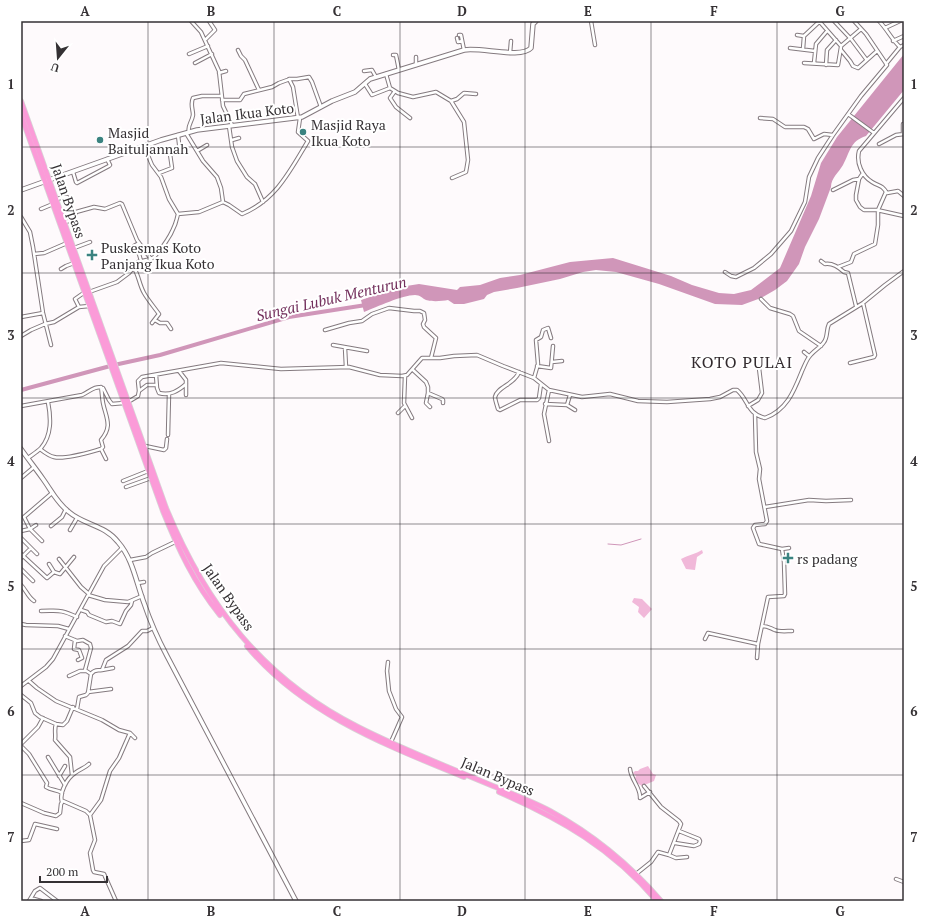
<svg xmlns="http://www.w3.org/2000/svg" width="925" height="922" font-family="'PT Serif',serif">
<rect width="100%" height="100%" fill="#fefafc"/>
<path fill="#f1b8d9" d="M702,550L703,553L697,557L695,570L686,569L681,559C688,555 696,554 702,550Z
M634,598L642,599L652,609L644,618L638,612L639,607L632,602Z
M648,766L653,774L656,775L654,781L642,786L637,783V781L634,780L636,776L633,773L635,771H638L640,769Z"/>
<path fill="#d096b9" d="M904,54V90L866,136C850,141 850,152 843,165C839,172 831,178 831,187L819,219L805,247L799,264L787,281L775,290L761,298L742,305L715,304L659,284L616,272L596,270L583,272L560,279L517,288L494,292L487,295L484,299L464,304H454L448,300C442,301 433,302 426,300C422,298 420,295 415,295C402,295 377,307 364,312L361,300L400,287L419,284L457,290L460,287L480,285L500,278L520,275L570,262L613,258L671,276L692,285L719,293L734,294L751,290L780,268L811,196L821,163L837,137Z"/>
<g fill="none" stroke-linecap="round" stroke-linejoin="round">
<path stroke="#d096b9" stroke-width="1" d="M608,544L621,545L641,539
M713,635L724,638"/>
<path stroke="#d096b9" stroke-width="4" d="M21,390L114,365L160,355L289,317L366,305"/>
<g stroke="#847a7f" stroke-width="4.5">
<path id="minor" d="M191,21L201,32L219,71L223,106L232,125
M591,21L595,45
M819,21L841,46L861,29
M834,21L851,39L866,59
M879,21C887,29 892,40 900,47
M885,28L900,21
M459,35H461L464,50
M797,35L804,36
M457,38L458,42L462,41
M205,40L215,30L209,21
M893,41L904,36
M790,48L815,51
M803,49L804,36L820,21
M238,50L241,56L245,60L259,90
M841,50L850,61L853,66L858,68L877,51
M510,53L511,41
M189,54L208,46
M393,55H396L399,70
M416,57V65
M195,63L212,54
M804,63L838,65L841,47
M814,63L816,44L827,31
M886,64L900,47L904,45
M826,65L827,50L836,40
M364,71L372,70L376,77
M219,73L226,71
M386,74L390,88L398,93L413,97L436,92L451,101L464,122L468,160L466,172L452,178
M289,79L293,87L298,118
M365,84L372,95L390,88
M395,91L390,98L396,107L410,118
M904,98L859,151C856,163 862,176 872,182C880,187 881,184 887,193L898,191L904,196
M222,100H240L244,94L272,87L279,83L290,79H297L309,77L312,82L321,107
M451,101L457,99L464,93L476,94
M848,114L874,133
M760,118L773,119L785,127H804L808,129L814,139L824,134L833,135
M903,124V134
M229,126L232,147L237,161L247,177L255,184L263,202
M189,132C187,126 192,122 193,115C193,109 190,104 193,98L202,96H221
M186,133L203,161L217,177L221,188L223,202
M232,140L239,138
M879,144L896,135L904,134
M144,146L152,165L161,177L169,199L178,214
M197,151L207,145
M73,172L76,182L77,183L109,166L110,165L107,159
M159,173L172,168L170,154L180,152L178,135
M863,173L859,179L856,195V200L860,207L864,210H877L904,216
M833,190L853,180L859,179
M57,199L64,197H67
M41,209L53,204
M21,217L30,232L33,247L43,313L51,345
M65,222L73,220L76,212L94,207L105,209L120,203L122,204L137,240L151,259
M139,243L134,246L139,254L141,261
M74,248L90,242
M34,254L44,253L67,243
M821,261L825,264C833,263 838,267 844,272L848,273L856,306
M838,267L851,262L854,254L875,244L878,225V210L886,192
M134,268C139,276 139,284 144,293C148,300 154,307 159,314L152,323
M61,269L66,266L74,263
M725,272L731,276L736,277L754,268L771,254L791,231L805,202L809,177L818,158L833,135L861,96L887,65L866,34L854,21
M89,292L117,282L129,273L138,262L151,259L154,257C165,245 175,230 178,214L199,212L223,202L229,205L242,214C276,200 290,171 308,141L298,132L300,118
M761,299L770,308L790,314L793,316L799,331L821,346
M79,307L75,299L85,292
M21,317L43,313
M155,320L160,323H167L171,329
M325,330L349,323L362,321L372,314L389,308L414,311H420L424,313L425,320L423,324L424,327L436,338L431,358
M21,336L31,330L45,324L54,322L79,307L89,306
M333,345L367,351
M345,348L346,367
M804,352L809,356
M552,362L562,361
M850,363L874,357L875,355L863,303
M537,366L551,368L553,346
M413,370L426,382L428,387V393L442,399L443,400V403
M179,371L186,380V395
M519,372C515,384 497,387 495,397C495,400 497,405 498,409L500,410L520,400H537L539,398L541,384
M156,375L157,388L159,393C170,396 178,391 186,384
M405,376L404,403L412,418
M534,378L538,364L536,340L541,337L543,330L548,328L551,338
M139,391L147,385H156
M428,393L426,403L430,407
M128,402L138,396L139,391L138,381L142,377L221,363L281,369L349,367L380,375L402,376L407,375L422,358H440L454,356L477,355L503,366L534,378L549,390L582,397L610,394L638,401L667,402L710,399L720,397L733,390H737C748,399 747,414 765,418C787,410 794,391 802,371C804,367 806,361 809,357C813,351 820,348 824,342C828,337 826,330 829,324L863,303L885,285L904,271
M545,404L567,405L570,395
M567,405L575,410
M21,406L82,395C89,392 95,385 103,388L109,400L112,404L124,403
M748,406L758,400L762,393L759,368
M398,413L405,406
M755,414L756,452L760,469L759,479L767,521L765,524L755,525L753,528L759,544L782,549L784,562L785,594L784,596L768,597L758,644L757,658
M168,435L169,394
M549,441L544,414L549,390
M145,446L164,450L166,448L167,439
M40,449C44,452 49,456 54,457C65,460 90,452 101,449L103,447L101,440C113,426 106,418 103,403C102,398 102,392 101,387
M101,449L106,459
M28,458C32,455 37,452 41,448C52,435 51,418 48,402
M21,478L34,467
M123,481L148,471
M126,487L151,478
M765,507L809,500L826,501L851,500
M51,526L62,517L66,509
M70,530L77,518
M21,531L30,529L36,525
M21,538L37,554
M42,541L30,529L24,517L52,493
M782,549L789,548
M21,554L47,578L54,572L60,574L74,557
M21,558L31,548
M59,559L81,587L89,594
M130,560L146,557L152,553L175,542
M49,564L54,572
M21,569L33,581
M138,583L144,582
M21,585C26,590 28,597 34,601
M88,595L105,600L128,602L142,596
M81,610L87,612L89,615L106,622L112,621L120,624L126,611L131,605L132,601
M41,611C59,611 60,609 77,617
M21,624L26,625L58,626L69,629
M762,626C768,626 770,628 775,630C779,632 787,631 792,631
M65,636L77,641L83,640L90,644L91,648L85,670L91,674
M705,639L708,633L758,644
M75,640L74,649L79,650L82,658L78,660
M388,662L387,671L389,691L396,709L402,717L391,742
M102,670L113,668
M69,676L80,671H86
M29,681L37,688L56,701L102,720L119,730L130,733L135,738
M21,686L46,667L53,659L104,566L122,548
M88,692L111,689
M21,695L31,703L35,713L40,717L56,724L63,725L67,721L73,707
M77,709L79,697L86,695L88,693L91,674C95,669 97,671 102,670L106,660L128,646L142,631H147L153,628
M56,724C54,730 56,734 55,740L70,757L72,775
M21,744L38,727L43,718
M21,746L29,754L47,783L46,787C52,791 57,789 62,793
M48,757L65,785
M630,769C631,780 641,788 640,798L650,792
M59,776L65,766
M62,802C59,793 67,778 75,773C80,769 85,768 89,764
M21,803L44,813L56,816L60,813L61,804L63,801L86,811L90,815L95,840L90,853L93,870L94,872L104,874L116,901
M90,815L101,800L110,771L119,758L130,733
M21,841L29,840L35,824L57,829
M675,843L694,846L699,844L700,841L699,839L679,831
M669,855L676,858L687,857
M636,874L651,862L658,852L669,855L681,824L679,821L661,807L644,786
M896,879L904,882
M31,899H34L41,901
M29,901L35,891L40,888L57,901"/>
</g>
<g stroke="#847a7f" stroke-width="5.5">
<path id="tertiary" d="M21,190L161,140L197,130L302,117L332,101L355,92L370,79L464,50C481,47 521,59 531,48L533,24L536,21
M21,449C28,459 36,469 43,479C51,490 57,503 69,512C84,525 105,525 118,542C133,559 136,582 144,603C150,621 158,639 167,656L296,901"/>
</g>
<g stroke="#d7d6d6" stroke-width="6">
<path id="trunk" d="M21,101L166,508C206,605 263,679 358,727C401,749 448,767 493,786C512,794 531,801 550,811C592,834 630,865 661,901
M21,115L163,511C178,548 194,583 220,615
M247,646C302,713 386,745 464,777
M499,792C561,819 612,848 657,901"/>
</g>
<use href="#minor" stroke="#fff" stroke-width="2.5"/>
<use href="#tertiary" stroke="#fff" stroke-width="3.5"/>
<use href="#trunk" stroke="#fb9bd8" stroke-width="4.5"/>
</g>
<path fill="none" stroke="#353134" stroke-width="1" stroke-opacity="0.55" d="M148,21V901M274,21V901M400,21V901M525,21V901M651,21V901M777,21V901M21,147H904M21,273H904M21,398H904M21,524H904M21,649H904M21,775H904"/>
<g fill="#3a8380" stroke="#fff" stroke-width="1.5">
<circle cx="303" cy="132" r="4"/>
<circle cx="100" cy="140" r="4"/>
<path d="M90 249h4v4h4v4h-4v4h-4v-4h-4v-4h4z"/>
<path d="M786 552h4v4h4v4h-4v4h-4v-4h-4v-4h4z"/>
</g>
<g text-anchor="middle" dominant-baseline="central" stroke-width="4" stroke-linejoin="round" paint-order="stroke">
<g font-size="14" fill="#353134" stroke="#fff">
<text transform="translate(247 113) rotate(-7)">Jalan Ikua Koto</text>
<text transform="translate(69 201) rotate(71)">Jalan Bypass</text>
<text transform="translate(229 597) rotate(55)">Jalan Bypass</text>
<text transform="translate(498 776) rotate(23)">Jalan Bypass</text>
</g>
<g font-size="14" fill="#353134" stroke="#fff" text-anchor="start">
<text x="311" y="124">Masjid Raya<tspan x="311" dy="16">Ikua Koto</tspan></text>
<text x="108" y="132">Masjid<tspan x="108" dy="16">Baituljannah</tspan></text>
<text x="101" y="247">Puskesmas Koto<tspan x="101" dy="16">Panjang Ikua Koto</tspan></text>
<text x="797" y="558">rs padang</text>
</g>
<g font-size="15" font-style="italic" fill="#732f5c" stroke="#fff">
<text transform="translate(331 298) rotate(-13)">Sungai Lubuk Menturun</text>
</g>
<g font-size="16" letter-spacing="1" fill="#332b2f" stroke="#fff">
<text x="742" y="362">KOTO PULAI</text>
</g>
</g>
<rect width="925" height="922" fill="none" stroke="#ffffff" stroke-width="44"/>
<g transform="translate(58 58) rotate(197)" stroke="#ffffff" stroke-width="3" paint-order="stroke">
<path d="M0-3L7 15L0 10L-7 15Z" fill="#353134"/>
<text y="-6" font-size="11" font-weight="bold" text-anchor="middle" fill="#353134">U</text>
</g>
<path d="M40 876v6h67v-6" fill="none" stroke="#353134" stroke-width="2"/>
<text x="46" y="876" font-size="12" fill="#353134" stroke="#ffffff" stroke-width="3" paint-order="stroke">200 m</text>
<rect x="22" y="22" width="881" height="878" fill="none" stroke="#353134" stroke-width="1.5"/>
<g font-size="13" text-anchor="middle" font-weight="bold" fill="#353134">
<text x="85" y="16">A</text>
<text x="211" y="16">B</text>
<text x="337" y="16">C</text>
<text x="462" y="16">D</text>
<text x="588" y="16">E</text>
<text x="714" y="16">F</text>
<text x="840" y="16">G</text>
<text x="11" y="89">1</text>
<text x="914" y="89">1</text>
<text x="11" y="215">2</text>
<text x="914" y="215">2</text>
<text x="11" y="340">3</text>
<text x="914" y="340">3</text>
<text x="11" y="466">4</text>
<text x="914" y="466">4</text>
<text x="11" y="591">5</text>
<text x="914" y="591">5</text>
<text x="11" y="716">6</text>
<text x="914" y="716">6</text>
<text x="11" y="842">7</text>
<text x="914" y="842">7</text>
<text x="85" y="916">A</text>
<text x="211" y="916">B</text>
<text x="337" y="916">C</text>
<text x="462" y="916">D</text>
<text x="588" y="916">E</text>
<text x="714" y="916">F</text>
<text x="840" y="916">G</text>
</g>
</svg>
